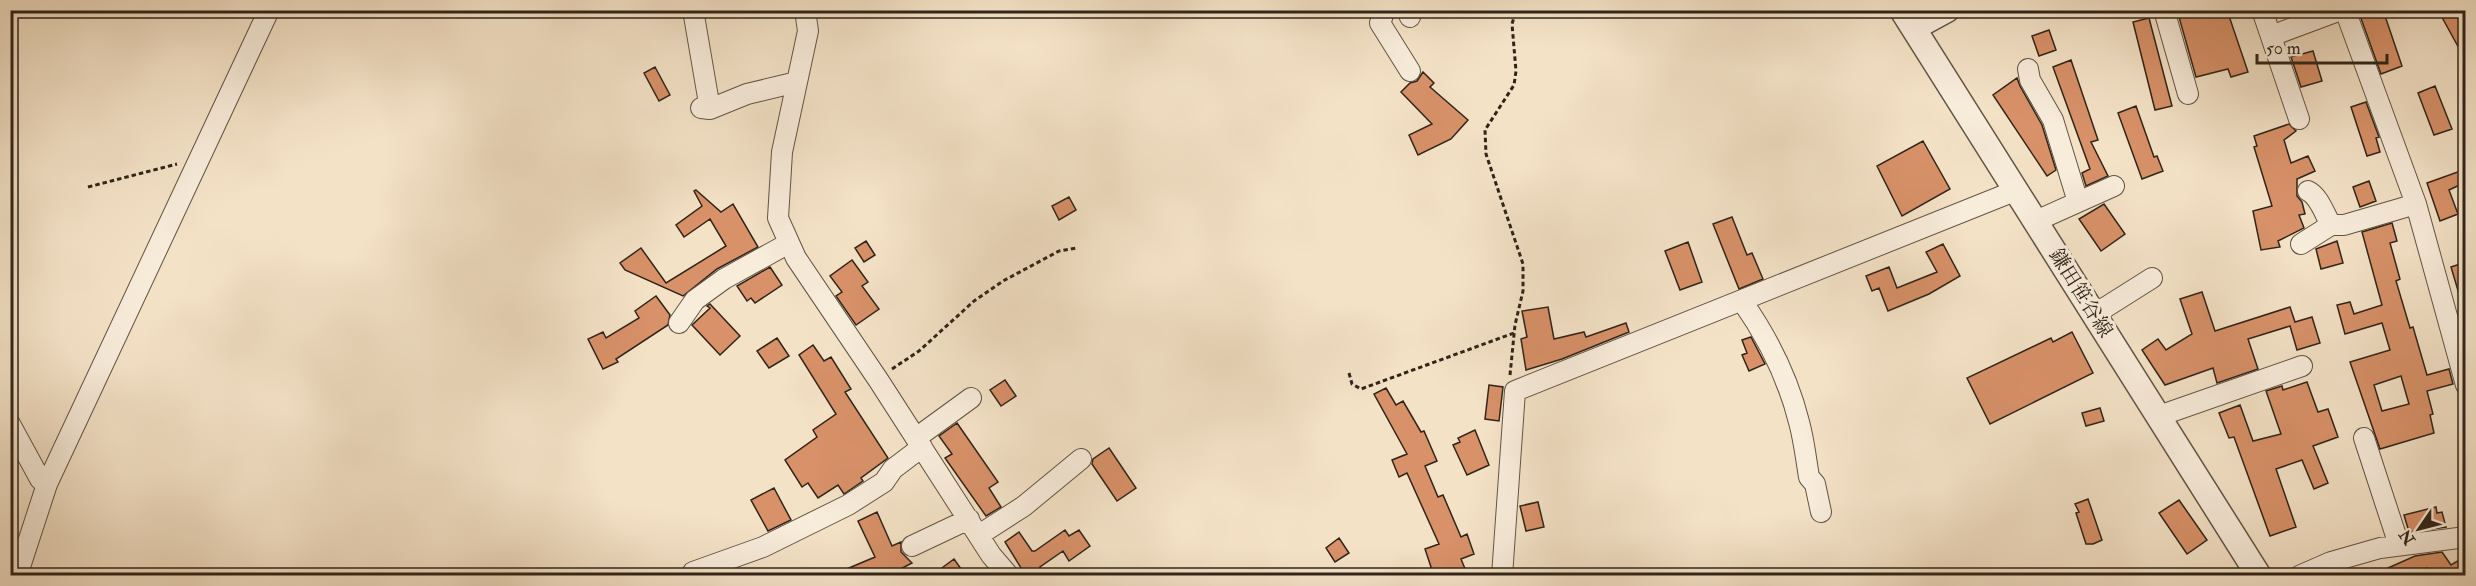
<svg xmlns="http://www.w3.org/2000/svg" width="2476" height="586" font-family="'IM FELL Double Pica','Noto Serif JP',serif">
<rect width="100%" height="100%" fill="#f4e2c7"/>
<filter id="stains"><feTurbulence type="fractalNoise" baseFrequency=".00333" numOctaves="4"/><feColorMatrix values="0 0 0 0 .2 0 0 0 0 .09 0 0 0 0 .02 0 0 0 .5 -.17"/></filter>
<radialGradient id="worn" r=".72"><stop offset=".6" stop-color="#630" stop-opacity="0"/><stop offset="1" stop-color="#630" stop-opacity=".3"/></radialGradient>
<path fill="#d89169" stroke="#302419" stroke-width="1.5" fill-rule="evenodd" d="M2177,10H2227L2248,72L2231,77L2228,69L2196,77Z
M2358,10H2383L2402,66L2381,74Z
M2438,10H2466V61Z
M2149,18L2172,106L2155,110L2133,22Z
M2049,30L2056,50L2039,56L2032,36Z
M2313,51L2322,81L2301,87L2291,57Z
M2071,60L2098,140L2091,142L2108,176L2086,186L2082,173L2090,169L2053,67Z
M655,67L670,95L659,101L644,73Z
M1423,72L1434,83L1430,87L1468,120L1451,139L1418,155L1409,135L1432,124L1401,92L1410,83L1417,81Z
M2017,78L2020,86L2042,125L2056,170L2047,176L1993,95Z
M2435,86L2452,129L2434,135L2418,93Z
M2366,102L2379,137L2376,138L2380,152L2367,156L2351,107Z
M2136,106L2154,157L2157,156L2163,171L2142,179L2118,113Z
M2289,124L2296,131L2284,140L2291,163L2308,156L2315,171L2297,179V196L2302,202L2305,214L2299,215L2304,228L2278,241L2280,247L2261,250L2253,211L2272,206L2254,147L2257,146L2254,136Z
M1923,141L1950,189L1902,216L1877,166Z
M2466,169V182L2449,190L2458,214L2440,221L2427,183Z
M2369,181L2376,201L2360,207L2353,187Z
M696,190L721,212L733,204L758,247L717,269L683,296L625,270L620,263L641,248L666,283L726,246L710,219L684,237L676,225L702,206L694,191Z
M1069,197L1076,210L1059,220L1052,206Z
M2104,204L2125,234L2101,251L2079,219Z
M1732,217L1747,255L1752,253L1763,279L1739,289L1713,224Z
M2392,223L2397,241L2390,243L2400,279L2396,281L2410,328L2413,327L2427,375L2449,369L2453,384L2427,391L2433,414L2430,415L2434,433L2380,449L2350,362L2390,350L2382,323L2345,334L2337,305L2350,302L2354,314L2382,305L2362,232ZM2401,376L2409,404L2382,411L2374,385Z
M866,241L875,255L864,262L855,248Z
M2337,241L2343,263L2321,269L2316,249Z
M1688,242L1702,282L1680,290L1665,251Z
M1943,244L1960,276L1929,294L1888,311L1879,288L1872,291L1866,276L1889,267L1897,288L1937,272L1926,252Z
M852,260L868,282L862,286L879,309L856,325L836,296L842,292L830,276Z
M2466,262V303L2462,304L2451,267Z
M770,267L782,285L755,303L751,298L747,301L737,286Z
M2202,292L2215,331L2290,307L2295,322L2312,317L2320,343L2297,350L2290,326L2248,339L2258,369L2217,383L2213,368L2165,385L2142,350L2158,339L2166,350L2192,334L2180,299Z
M656,296L670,315L668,325L616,359L618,362L603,369L588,339L603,332L606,338L639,318L635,311Z
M710,304L740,336L720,355L692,325L710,308L707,306Z
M1548,307L1554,339L1584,332L1586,337L1626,323L1629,332L1562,359L1526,370L1521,339L1527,337L1522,311Z
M2072,332L2093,373L1990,424L1967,378L2051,338L2053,342Z
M1751,337L1765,364L1749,371L1742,355L1747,353L1742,340Z
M777,338L789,356L769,368L757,351Z
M813,345L824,361L831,357L851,389L845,392L888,458L861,478L863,481L844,494L838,485L818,498L808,483L802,487L785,460L817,437L813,430L836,414L799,355Z
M1005,380L1016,396L1001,406L990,390Z
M2307,382L2318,412L2328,409L2338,437L2313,446L2328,483L2314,489L2302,460L2276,469L2296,527L2270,536L2234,437L2229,438L2219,413L2240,405L2253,441L2281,434L2266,391L2282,386L2283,390Z
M1489,385L1503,387L1499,421L1485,419Z
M1386,388L1396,405L1403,401L1421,432L1424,431L1437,461L1425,466L1438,497L1443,495L1461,537L1467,534L1474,554L1461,559L1468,576H1434L1425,549L1439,544L1407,473L1399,477L1392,460L1407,454L1374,394Z
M2100,408L2104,421L2086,426L2082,413Z
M957,423L998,482L989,488L1001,507L986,516L945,458L952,454L939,436Z
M1475,430L1489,465L1467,475L1453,445L1460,442L1458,438Z
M1109,448L1136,488L1117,501L1092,464L1093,459Z
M774,488L791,520L768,531L751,500Z
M2088,499L2102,540L2093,544H2086L2076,513L2079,512L2075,504Z
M2179,500L2207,540L2187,554L2159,513Z
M1538,502L1544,527L1526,531L1520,506Z
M2436,507L2437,513L2442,512L2446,527L2409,532L2404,515Z
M877,512L892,546L901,542V552L912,563L887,576H830L875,557L858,521Z
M1065,530L1069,536L1079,530L1090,546L1069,561L1063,551L1040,567L1046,576H1026L1005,542L1019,532L1032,551H1035Z
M1339,538L1349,553L1335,562L1326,548Z
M2442,552L2451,565L2466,556V576H2432L2427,568L2409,576H2370L2415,556Z
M954,559L966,576H931Z"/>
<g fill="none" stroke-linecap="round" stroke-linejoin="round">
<g stroke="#615444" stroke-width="22">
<path id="minor" d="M693,10L710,109
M805,10L808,31L782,152L778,218L796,258L879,381L991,555L1009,576
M1385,10L1380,23L1410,71
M1407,10L1410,17
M2164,10L2188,94
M2262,10L2299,119
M2345,10L2416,204L2466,385
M2271,36L2341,10
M2028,69L2030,80L2053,120L2078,202
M701,108L710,109L747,94L797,82
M2308,191C2319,196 2325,215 2331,225
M2036,221L2114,186
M2301,244L2331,225H2344L2416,204
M1742,301C1768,338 1788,378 1799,422C1804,440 1806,459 1809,477L1815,484L1821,512
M2095,314L2152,278
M679,323L695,300L724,279L789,243
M2159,416L2302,366
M10,424L40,479L47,484
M916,438L971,398
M2364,438L2399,545
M979,535L1024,506L1081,459
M912,546L969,519
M17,576L47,484L269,10
M694,576L693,572L763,547L848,505L884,482L893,469L922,447
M1502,576L1515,391L2017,190
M2299,576L2331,562L2380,548L2466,537"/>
</g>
<g stroke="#615444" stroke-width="27">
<path id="tertiary" d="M1902,10L2259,576
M1914,28L1947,10"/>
</g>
<path stroke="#302419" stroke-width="3" stroke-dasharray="4.5 3" stroke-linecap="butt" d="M88,187L177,164
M892,369L919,351L974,301L1003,281L1059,251L1077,248
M1349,373L1352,384L1361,389L1514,333
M1510,375L1515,325L1523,291V264L1486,154L1485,130L1514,85L1516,71L1512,24L1516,10"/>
<use href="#minor" stroke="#f8ecdb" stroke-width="20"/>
<use href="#tertiary" stroke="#f8ecdb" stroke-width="24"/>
</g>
<g text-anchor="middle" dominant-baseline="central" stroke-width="6" stroke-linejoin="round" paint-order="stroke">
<g font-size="20" fill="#302419" stroke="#f8ecdb">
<text transform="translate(2081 293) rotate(58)">鎌田笹谷線</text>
</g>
</g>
<rect width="2476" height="586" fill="none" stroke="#f4e2c7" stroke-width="36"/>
<rect x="12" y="12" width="2452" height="562" fill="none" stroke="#302419" stroke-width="3"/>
<rect x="18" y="18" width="2440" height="550" fill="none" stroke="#302419" stroke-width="1.5"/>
<g transform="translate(2419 529) rotate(235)" stroke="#f8ecdb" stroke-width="4.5" paint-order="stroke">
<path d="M0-4.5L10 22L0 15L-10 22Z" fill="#302419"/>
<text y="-9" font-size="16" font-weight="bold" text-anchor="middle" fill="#302419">N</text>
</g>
<path d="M2257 54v9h130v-9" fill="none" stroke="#302419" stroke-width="3"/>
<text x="2266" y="54" font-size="18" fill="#302419" stroke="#f8ecdb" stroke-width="4.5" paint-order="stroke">50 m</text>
<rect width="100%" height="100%" filter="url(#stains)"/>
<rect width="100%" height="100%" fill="url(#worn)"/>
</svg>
